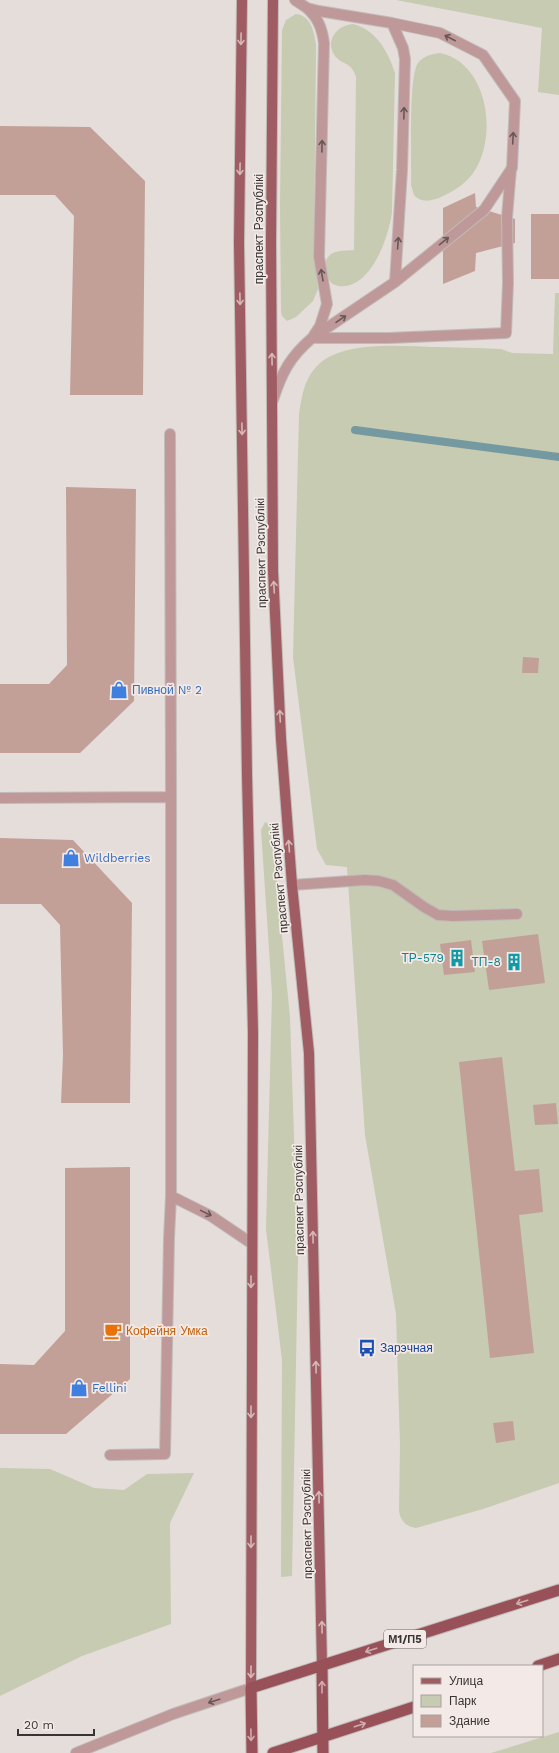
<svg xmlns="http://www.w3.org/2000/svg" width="559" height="1753" font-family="'Work Sans',sans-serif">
<rect width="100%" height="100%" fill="#e5ddda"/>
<path fill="#c6cbb1" d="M396,0H559V95L538,92L542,28Z
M296,14C311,16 314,31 316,45L314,253L318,289L313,301L296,317L287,321L282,316L281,312L280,204L282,30L286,20Z
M353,24C376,30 388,51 395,73L392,212C389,236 371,290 339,286C324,284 319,260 333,253C339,250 347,251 354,250L356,77C355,74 354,71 352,69C349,64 343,63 339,60C330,53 328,41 336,32C341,27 345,25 353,24Z
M440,53C490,63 500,144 469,178C461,187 450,193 439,198C430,201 421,203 414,195L411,185C412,164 408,76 418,63C423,56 432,54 440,53Z
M555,293H559V1483L483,1509L416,1528C405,1526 401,1521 399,1511L400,1445L396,1314L365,1135L347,867L326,865L317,849L293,657L299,414C302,396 304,378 319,364C345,341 398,346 431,347C454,347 478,348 501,349L512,353L553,354Z
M265,822L271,825L290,1017L298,1257L292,1576L281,1577L282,1360L266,1229L272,994L261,830Z
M0,1468L50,1469L94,1488L124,1490L147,1474L194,1473L170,1523L171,1624L82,1656L0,1696Z
M559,1732V1753H491Z"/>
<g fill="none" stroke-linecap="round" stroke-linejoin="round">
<path stroke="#7499a1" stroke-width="8" d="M355,430L559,457"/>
</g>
<path fill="#c2a097" d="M0,126L90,127L145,181L143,395H70L74,216L55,195H0Z
M475,193L476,207L515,219V243L476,253L475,271L443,284V208Z
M531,214H559V279H531Z
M66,487L136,489L134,701L80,753H0V684H49L67,665Z
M523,657L539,658L538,673H522Z
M0,838L73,840L132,903L130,1103H61L63,1055L60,925L41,904H0Z
M538,934L545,983L489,990L482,941Z
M471,940L475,972L444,975L440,944Z
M502,1057L515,1171L539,1169L543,1212L519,1215L534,1353L490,1358L459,1062Z
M556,1103L558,1124L535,1125L533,1105Z
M130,1167V1379L66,1434H0V1364L34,1365L65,1331V1168Z
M513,1421L515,1440L496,1443L493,1423Z"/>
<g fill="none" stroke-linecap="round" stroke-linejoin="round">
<g stroke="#c2bbb9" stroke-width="12">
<path id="service" d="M307,8C318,18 322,28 324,43L319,257L327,304L320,326L314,335
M392,23L403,48L405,59L402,170L395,282
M312,338H389L506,333L508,283L507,217L511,169
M273,400C282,372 290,357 312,338L395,282L484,210L512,168L515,101L483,55L440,33L392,23L319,11L307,8L295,0
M170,434L171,797
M0,798L171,797V1196L169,1238L165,1454L110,1455
M292,885L365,880L379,881L393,885L424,907L438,915L453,916L517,914
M171,1196L211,1216L251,1243"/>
</g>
<g stroke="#c2bbb9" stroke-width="12">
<path id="tertiary" d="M76,1753L173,1714L251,1688"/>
</g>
<g stroke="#c2bbb9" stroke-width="12">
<path id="primary" d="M242,0L239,243L247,775L253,1033L251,1688
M273,0L271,242L273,571L281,739L292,885L309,1053L322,1666"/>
</g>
<g stroke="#c2bbb9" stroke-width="13">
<path id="trunk" d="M322,1666L323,1753
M538,1666L559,1659
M252,1753L251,1688L559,1590
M273,1753L414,1707"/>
</g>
<use href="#service" stroke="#bf999a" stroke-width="10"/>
<use href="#tertiary" stroke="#bf999a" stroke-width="10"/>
<use href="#primary" stroke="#9f5c62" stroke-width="10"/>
<use href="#trunk" stroke="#985158" stroke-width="11"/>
</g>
<defs><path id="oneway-shaft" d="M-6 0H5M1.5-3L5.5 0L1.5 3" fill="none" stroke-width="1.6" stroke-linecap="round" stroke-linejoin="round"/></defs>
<g stroke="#675757">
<use href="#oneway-shaft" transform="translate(450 38) rotate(-153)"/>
<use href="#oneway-shaft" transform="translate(404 113) rotate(-88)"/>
<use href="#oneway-shaft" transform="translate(513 138) rotate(-87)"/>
<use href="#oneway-shaft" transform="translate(322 146) rotate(-89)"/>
<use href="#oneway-shaft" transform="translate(444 241) rotate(-39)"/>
<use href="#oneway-shaft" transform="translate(398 243) rotate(-86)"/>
<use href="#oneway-shaft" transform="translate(322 275) rotate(-100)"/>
<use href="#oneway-shaft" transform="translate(341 319) rotate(-34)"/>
<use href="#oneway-shaft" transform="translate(206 1213) rotate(26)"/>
<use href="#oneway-shaft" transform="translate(214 1701) rotate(162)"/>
</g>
<g stroke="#d6b8b8">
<use href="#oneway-shaft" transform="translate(241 39) rotate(91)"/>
<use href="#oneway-shaft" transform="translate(240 169) rotate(91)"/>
<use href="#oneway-shaft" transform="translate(240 299) rotate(89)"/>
<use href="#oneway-shaft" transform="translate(272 359) rotate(-91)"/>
<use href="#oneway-shaft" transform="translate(242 429) rotate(89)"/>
<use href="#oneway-shaft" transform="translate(274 587) rotate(-93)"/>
<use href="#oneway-shaft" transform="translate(280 716) rotate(-93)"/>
<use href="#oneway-shaft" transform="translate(289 846) rotate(-94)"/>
<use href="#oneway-shaft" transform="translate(313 1237) rotate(-91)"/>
<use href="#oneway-shaft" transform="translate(251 1282) rotate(90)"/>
<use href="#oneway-shaft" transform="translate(316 1367) rotate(-91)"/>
<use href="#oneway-shaft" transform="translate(251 1412) rotate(90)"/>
<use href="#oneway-shaft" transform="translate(319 1497) rotate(-91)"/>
<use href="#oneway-shaft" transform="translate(251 1542) rotate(90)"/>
<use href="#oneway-shaft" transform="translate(322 1627) rotate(-91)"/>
<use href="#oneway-shaft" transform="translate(251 1672) rotate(90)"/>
</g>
<g stroke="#cfadae">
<use href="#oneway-shaft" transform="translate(522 1602) rotate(162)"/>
<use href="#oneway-shaft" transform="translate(371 1650) rotate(162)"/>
<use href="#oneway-shaft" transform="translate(322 1687) rotate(-90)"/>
<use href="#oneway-shaft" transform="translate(360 1725) rotate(-18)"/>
<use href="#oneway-shaft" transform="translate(251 1735) rotate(89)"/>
</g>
<defs>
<g id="shop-bare" transform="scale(1.38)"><path d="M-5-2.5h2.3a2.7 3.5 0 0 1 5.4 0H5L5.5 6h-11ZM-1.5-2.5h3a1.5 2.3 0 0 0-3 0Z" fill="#3f7fe0" stroke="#f3eae7" stroke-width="2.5" paint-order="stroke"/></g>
<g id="building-bare" transform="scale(1.38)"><path d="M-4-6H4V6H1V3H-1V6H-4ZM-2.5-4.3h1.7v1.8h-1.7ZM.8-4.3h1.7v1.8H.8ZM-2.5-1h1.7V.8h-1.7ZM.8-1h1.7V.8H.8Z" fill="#0f9aa8" stroke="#f3eae7" stroke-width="2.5" paint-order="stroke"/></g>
<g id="cafe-bare" transform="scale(1.38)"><path d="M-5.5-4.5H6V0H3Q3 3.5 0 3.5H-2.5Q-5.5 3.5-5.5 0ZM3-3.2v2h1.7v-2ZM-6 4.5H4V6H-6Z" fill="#e8710a" stroke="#f3eae7" stroke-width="2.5" paint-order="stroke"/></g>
<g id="bus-bare" transform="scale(1.38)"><path d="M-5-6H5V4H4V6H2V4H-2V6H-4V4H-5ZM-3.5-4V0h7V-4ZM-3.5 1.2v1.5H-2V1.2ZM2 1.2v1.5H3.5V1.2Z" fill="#1a4fb4" stroke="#f3eae7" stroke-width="2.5" paint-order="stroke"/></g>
</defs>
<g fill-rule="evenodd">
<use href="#shop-bare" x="119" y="690"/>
<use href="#shop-bare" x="71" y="858"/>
<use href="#building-bare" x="457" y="958"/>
<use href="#building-bare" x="514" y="962"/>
<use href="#cafe-bare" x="113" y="1331"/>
<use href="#bus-bare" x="367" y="1348"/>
<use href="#shop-bare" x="79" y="1388"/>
</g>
<g text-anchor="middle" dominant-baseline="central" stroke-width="3.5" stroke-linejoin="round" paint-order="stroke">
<rect fill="#f3eae7" stroke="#6f6b69" stroke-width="1" x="384" y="1630" width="42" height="18" rx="3"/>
<g font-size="11" font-weight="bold" fill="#373433">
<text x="405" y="1639">М1/П5</text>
</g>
<g font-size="12" fill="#373433" stroke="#f3eae7">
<text transform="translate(259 229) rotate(-90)">праспект Рэспублікі</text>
<text transform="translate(261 553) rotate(-91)">праспект Рэспублікі</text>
<text transform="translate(279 878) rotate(-95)">праспект Рэспублікі</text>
<text transform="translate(299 1200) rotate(-91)">праспект Рэспублікі</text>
<text transform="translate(307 1524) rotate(-91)">праспект Рэспублікі</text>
</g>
<g font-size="12" fill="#366cbe" stroke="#f3eae7" text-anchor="start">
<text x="132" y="690">Пивной № 2</text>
<text x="84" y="858">Wildberries</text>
<text x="92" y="1388">Fellini</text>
</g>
<g font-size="12" fill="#0d838f" stroke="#f3eae7" text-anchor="end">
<text x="444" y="958">ТР-579</text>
<text x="501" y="962">ТП-8</text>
</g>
<g font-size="12" fill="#c56008" stroke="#f3eae7" text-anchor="start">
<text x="126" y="1331">Кофейня Умка</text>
</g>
<g font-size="12" fill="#164399" stroke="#f3eae7" text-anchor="start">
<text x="380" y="1348">Зарэчная</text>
</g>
</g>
<rect x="413" y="1665" width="130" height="72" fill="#f3eae7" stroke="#a8a19f"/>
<rect x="421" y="1678" width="20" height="6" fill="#9f5c62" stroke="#a8a19f"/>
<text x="449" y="1685" font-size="12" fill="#373433">Улица</text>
<rect x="421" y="1695" width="20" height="12" fill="#c6cbb1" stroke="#a8a19f"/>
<text x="449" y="1705" font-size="12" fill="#373433">Парк</text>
<rect x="421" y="1715" width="20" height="12" fill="#c2a097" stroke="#a8a19f"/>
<text x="449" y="1725" font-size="12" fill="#373433">Здание</text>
<path d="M18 1729v6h76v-6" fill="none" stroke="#373433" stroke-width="2"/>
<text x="24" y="1729" font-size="12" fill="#373433" stroke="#f3eae7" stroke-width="3" paint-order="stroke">20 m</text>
</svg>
